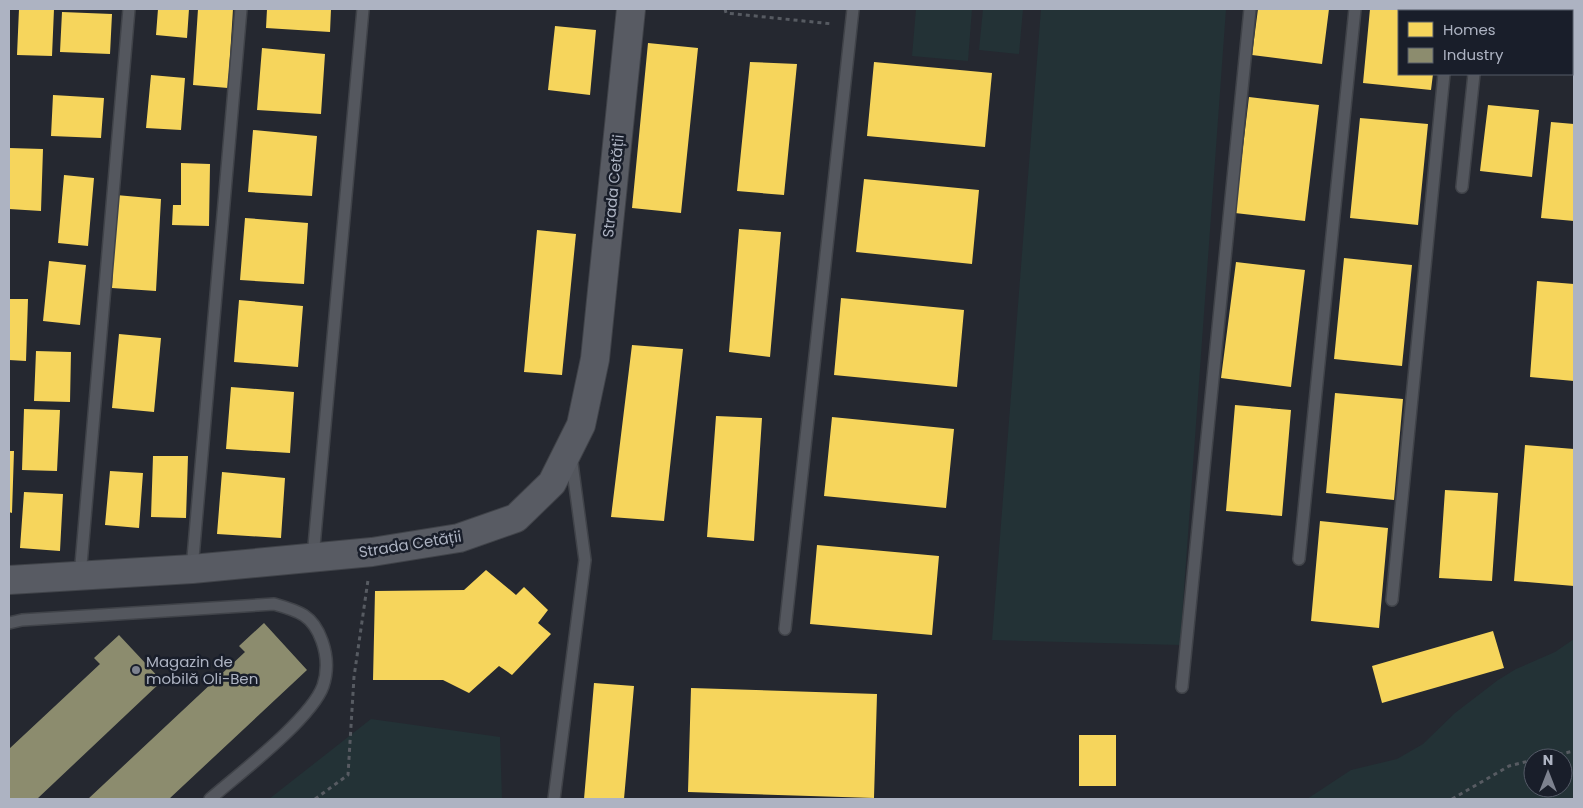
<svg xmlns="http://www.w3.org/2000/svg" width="1583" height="808" font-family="Poppins,sans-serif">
<rect width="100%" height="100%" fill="#252830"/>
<path fill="#233236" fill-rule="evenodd" d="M916,9H972L968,61L912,56Z
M983,9H1023L1019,54L979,50Z
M1041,9H1226L1180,645L992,640Z
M1574,639V799H1307L1351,770L1397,759L1423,744L1455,713L1498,680L1516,669L1555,652ZM1533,758H1563V788H1533Z
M371,719L500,737L502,799H269Z"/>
<path fill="#f6d55c" d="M19,9H54L52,56L17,55Z
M158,9H189L187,38L156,35Z
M198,9H233L228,88L193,85Z
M267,9H331L330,32L266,28Z
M1258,9H1329L1322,64L1252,55Z
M1370,9H1439V11H1399V74H1433L1431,90L1363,83Z
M1560,9H1574V58H1572V11H1560Z
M62,12L112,14L110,54L60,52Z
M555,26L596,30L590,95L548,90Z
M648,43L698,48L681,213L632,208Z
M262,48L325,54L321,114L257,110Z
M750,62L797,64L784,195L737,191Z
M874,62L992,73L985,147L867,136Z
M151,75L185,78L181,130L146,128Z
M53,95L104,98L101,138L51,136Z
M1249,97L1319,105L1305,221L1235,213Z
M1488,105L1539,110L1532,177L1480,171Z
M1360,118L1428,124L1418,225L1350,218Z
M1551,122L1574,124V221L1541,218Z
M253,130L317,136L312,196L248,192Z
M9,148L43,149L41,211L9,209Z
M181,163L210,164L209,226L172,225L173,205H181Z
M64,175L94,178L88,246L58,243Z
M864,179L979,190L972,264L856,252Z
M116,195L161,199L156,291L112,288Z
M245,218L308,223L304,284L240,280Z
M739,229L781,232L770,357L729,352Z
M537,230L576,234L562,375L524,372Z
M1344,258L1412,265L1402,366L1334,359Z
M49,261L86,265L80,325L43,321Z
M1236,262L1305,270L1291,387L1221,378Z
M1537,281L1574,284V381L1530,377Z
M841,298L964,310L957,387L834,375Z
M9,299H28L26,361L9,360Z
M239,300L303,306L298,367L234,362Z
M119,334L161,338L154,412L112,408Z
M632,345L683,349L664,521L611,517Z
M36,351L71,352L70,402L34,401Z
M231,387L294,392L290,453L226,449Z
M1335,393L1403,399L1394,500L1326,493Z
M1235,405L1291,410L1282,516L1226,511Z
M24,409L60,410L57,471L22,470Z
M716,416L762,418L754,541L707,537Z
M832,417L954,429L946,508L824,496Z
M1525,445L1574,449V586L1514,581Z
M9,451H14L12,513L9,512Z
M153,456H188L186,518L151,517Z
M110,471L143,473L139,528L105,525Z
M222,472L285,478L281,538L217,534Z
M1445,490L1498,493L1492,581L1439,578Z
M24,492L63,494L60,551L20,548Z
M1320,521L1388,528L1379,628L1311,621Z
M817,545L939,556L932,635L810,624Z
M486,570L516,595L524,587L548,610L538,623L551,634L512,675L499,666L469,693L443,680H373L375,591L464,590Z
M1493,631L1504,668L1382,703L1372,666Z
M594,683L634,686L624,799H584Z
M691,688L877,694L874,798L688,792Z
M1079,735H1116V786H1079Z"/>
<path fill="#8c8c6e" d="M264,623L307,670L169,799H88L245,652L239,646Z
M119,635L162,681L37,799H9V749L100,664L94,658Z"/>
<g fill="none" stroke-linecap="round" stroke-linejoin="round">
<g stroke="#404349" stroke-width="14">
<path id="lane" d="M1450,11V9
M1480,11L1481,9
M1462,187L1474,74
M313,557L363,9
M1299,559L1355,9
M192,569L241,9
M80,576L129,9
M1392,600L1444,74
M9,623L22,620L274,604C299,611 313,615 322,641C327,655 328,671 323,686C311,719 239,774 210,799
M785,629L853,9
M1182,687L1250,9
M554,799L585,560L571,456"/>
</g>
<g stroke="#404349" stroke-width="30">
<path id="secondary" d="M9,580L192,569L372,552L459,538L516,518L552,483L581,425L595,359L631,9"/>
</g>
<path stroke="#575b62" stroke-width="3" stroke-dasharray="4 4" stroke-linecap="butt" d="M725,9L726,13L833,24
M1543,758L1574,751
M315,799L348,775L354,677L368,580
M1452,799L1509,766L1533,760"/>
<use href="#lane" stroke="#54575e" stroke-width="11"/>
<use href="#secondary" stroke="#585b63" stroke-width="28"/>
</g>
<circle fill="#7d828f" stroke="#191e2a" stroke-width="2" cx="136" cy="670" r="5"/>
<g text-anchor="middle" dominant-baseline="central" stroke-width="5" stroke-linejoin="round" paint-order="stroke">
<g font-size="15" fill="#adb3c2" stroke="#191e2a">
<text transform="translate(613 186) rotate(-84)">Strada Cetății</text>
<text transform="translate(410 544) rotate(-9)">Strada Cetății</text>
</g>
<g font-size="15" fill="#adb3c2" stroke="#191e2a" text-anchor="start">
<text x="146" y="661">Magazin de<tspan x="146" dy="17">mobilă Oli-Ben</tspan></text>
</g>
</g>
<rect width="1583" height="808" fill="none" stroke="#adb3c2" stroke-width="20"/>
<rect x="1398" y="10" width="175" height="65" fill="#191e2a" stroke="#545a67"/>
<rect x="1408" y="22" width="25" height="15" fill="#f6d55c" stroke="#545a67"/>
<text x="1443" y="35" font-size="15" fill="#adb3c2">Homes</text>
<rect x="1408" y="48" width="25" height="15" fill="#8c8c6e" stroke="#545a67"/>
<text x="1443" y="60" font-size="15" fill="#adb3c2">Industry</text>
<g transform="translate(1548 773)"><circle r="24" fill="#191e2a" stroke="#545a67"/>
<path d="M0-4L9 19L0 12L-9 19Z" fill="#7d828f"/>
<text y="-8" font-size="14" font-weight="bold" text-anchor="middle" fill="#adb3c2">N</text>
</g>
</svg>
